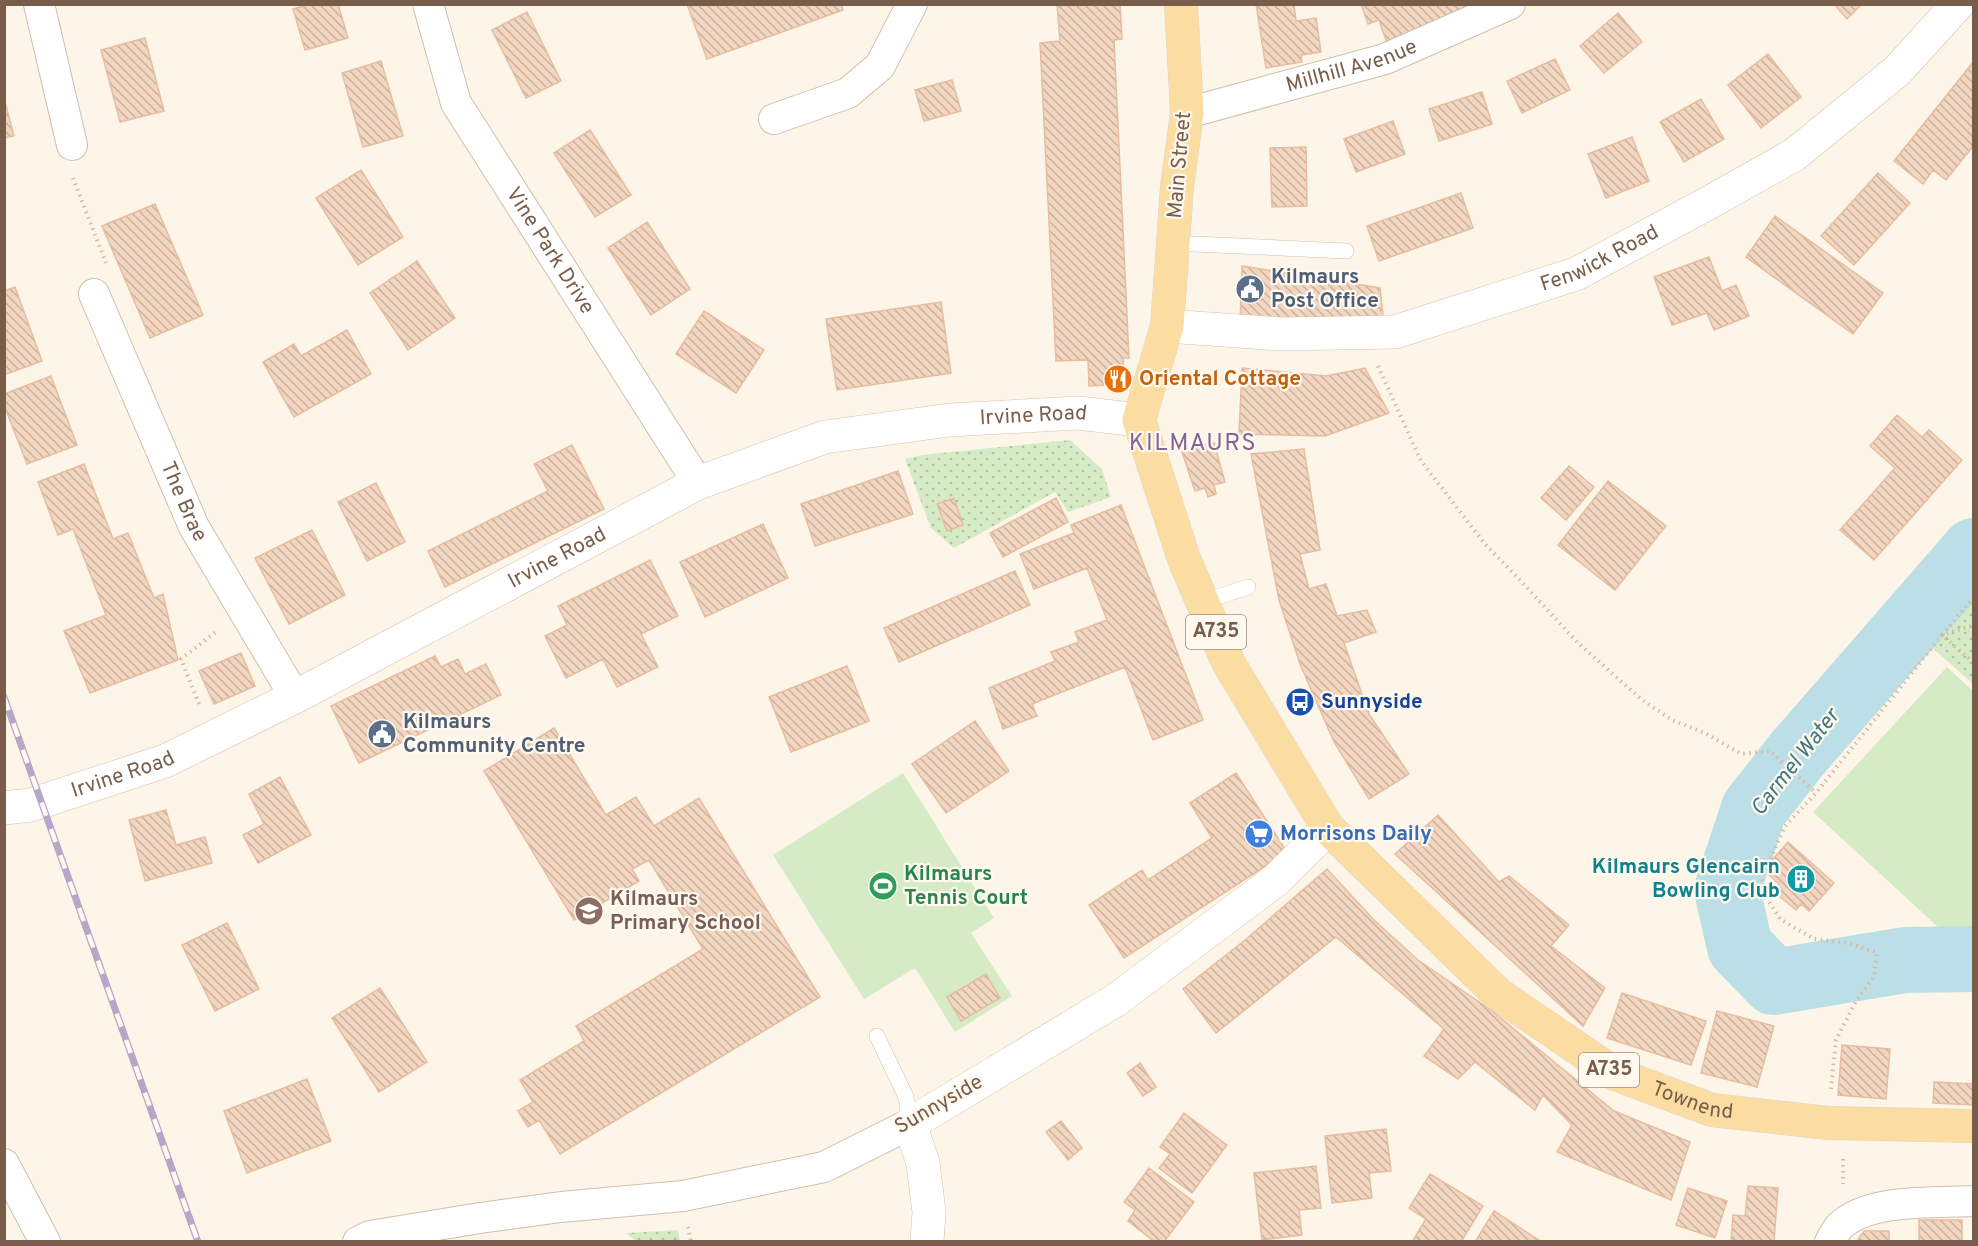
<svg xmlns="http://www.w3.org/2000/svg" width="1978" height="1246" font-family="Overpass,sans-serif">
<defs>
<pattern id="green-dots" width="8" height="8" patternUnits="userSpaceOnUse" patternTransform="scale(1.5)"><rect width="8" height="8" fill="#d4ebc6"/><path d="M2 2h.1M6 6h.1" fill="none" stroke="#b1c2a3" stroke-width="1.8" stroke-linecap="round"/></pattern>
<pattern id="building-back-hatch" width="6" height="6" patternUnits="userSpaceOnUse" patternTransform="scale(1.5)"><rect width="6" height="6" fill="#f3d6c0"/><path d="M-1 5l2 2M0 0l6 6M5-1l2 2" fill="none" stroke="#cab19e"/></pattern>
</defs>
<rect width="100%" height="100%" fill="#fdf6e8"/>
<path fill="url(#green-dots)" d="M1070,440L1102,469L1111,497L1068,512L1055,492L954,548L931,528L905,459L922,455Z
M1973,583V684L1927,643Z
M678,1230L680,1241H636L626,1233Z"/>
<path fill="#d4ebc6" d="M1947,667L1973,691L1974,940L1964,951L1813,812Z
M903,773L994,918L971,933L1012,996L955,1032L915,968L864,999L773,855Z"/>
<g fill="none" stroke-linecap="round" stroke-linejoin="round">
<path stroke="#bcdfe7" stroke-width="66" d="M1974,551L1798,753L1754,809L1727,890L1740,947L1774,982L1905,960L1974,959"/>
</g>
<path fill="url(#building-back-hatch)" stroke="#e6bda0" stroke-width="1.5" d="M310,4H338L348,38L305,50L293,9Z
M687,4H841L843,10L707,59Z
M1057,4H1120L1122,39L1114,40L1129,358H1123L1124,384L1089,386L1088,360L1056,361L1040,43L1060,41Z
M1256,4H1294L1296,21L1316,18L1321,52L1301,55L1302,62L1266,68Z
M1361,4H1483L1388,46L1379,20L1368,24Z
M1834,4H1862L1847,19Z
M527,12L561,81L526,98L492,30Z
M1618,13L1642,42L1604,73L1580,46Z
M145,38L164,111L120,122L101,50Z
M1768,54L1801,97L1761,128L1728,85Z
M1555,59L1570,90L1522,113L1507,81Z
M381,61L403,136L363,147L342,73Z
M1974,61V145L1946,180L1933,170L1923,184L1894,161Z
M952,80L961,111L924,121L915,90Z
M1482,92L1492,124L1439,141L1429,109Z
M4,98L14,136L4,138Z
M1701,99L1724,139L1684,162L1660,122Z
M1393,121L1405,154L1356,172L1344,139Z
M590,130L631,195L595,217L554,153Z
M1632,137L1649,181L1606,198L1588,154Z
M1306,147L1307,206L1272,207L1270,148Z
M361,170L403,237L358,265L316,198Z
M1878,173L1910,203L1854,265L1821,236Z
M1461,193L1473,228L1379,261L1367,226Z
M155,204L203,315L150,338L102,226Z
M1775,216L1883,293L1853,334L1746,257Z
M647,222L690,289L651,315L608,248Z
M1709,257L1722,291L1736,285L1749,316L1714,330L1707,313L1672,325L1654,277Z
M417,261L455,318L408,350L370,293Z
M1242,266L1380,288L1384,325L1240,322Z
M15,287L42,361L4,375V291Z
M941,302L951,373L837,390L826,319Z
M704,311L764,350L736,393L676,354Z
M347,330L371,374L294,417L263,362L294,344L301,356Z
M1242,368L1326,376L1365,368L1389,413L1325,436L1239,434Z
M51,376L77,445L27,464L4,405V394Z
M1897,415L1922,437L1929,430L1962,460L1874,560L1840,530L1895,468L1870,446Z
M1214,443L1225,482L1214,485L1216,494L1208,497L1205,488L1195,491L1182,452Z
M572,445L604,509L445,587L428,551L548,491L534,464Z
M1304,449L1320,550L1300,554L1309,589L1326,584L1337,616L1367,610L1376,632L1344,643L1369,714L1409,774L1369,799L1334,742L1300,664L1279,600L1251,454Z
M84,464L113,539L128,533L154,598L163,594L178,660L90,693L64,631L106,615L73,529L58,535L38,482Z
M1569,466L1594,487L1566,520L1541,498Z
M898,471L913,514L815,546L801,504Z
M1608,481L1666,526L1615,590L1558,545Z
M376,483L405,542L367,561L338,502Z
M954,498L963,525L947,531L937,504Z
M1056,498L1068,522L1003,557L990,533Z
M1121,505L1203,720L1153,740L1125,667L1032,704L1037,716L1003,729L989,688L1055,661L1051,652L1079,642L1075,632L1107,620L1087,568L1034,589L1020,554L1074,533L1071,525Z
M763,524L788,578L705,617L680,562Z
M312,530L345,595L289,624L255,558Z
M650,560L678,616L641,634L658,667L617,687L603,659L566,678L545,636L567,625L558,606Z
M1015,571L1030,605L899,662L884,628Z
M241,653L255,686L214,704L199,671Z
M435,656L441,667L458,659L465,674L486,664L501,695L359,763L331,706Z
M847,666L869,721L791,752L769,697Z
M975,721L1009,771L946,813L912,764Z
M554,728L606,815L636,797L654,826L699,798L820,997L560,1154L539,1120L528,1127L518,1111L533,1102L520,1080L584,1041L576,1026L703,949L649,860L632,869L639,881L574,920L484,771Z
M1236,773L1287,852L1124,958L1089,905L1142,870L1148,880L1212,838L1190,803Z
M280,777L311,835L258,863L243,835L264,824L249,794Z
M166,810L176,845L205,837L212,863L145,881L129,820Z
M1438,815L1499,882L1509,876L1569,925L1551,946L1605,988L1583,1026L1395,854Z
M1788,842L1834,883L1809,911L1801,904L1796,910L1773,891L1779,884L1769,875L1777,865L1772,860Z
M1327,869L1374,920L1418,960L1491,1010L1614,1111L1690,1142L1671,1200L1557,1152L1572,1125L1543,1095L1535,1110L1475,1062L1458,1079L1424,1056L1444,1029L1336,937L1216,1033L1183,989L1245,940Z
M227,923L259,989L215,1011L182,945Z
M986,974L1000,998L961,1021L947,997Z
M380,988L427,1062L379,1092L332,1018Z
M1622,993L1706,1021L1691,1065L1607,1038Z
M1717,1011L1774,1026L1757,1087L1701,1073Z
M1842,1045L1890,1049L1886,1099L1838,1095Z
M1140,1063L1156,1087L1143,1096L1127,1073Z
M307,1079L331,1141L247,1173L224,1111Z
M1934,1082L1974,1084V1105L1933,1103Z
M1184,1113L1227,1145L1192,1193L1159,1168L1170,1154L1160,1147Z
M1061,1121L1082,1148L1068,1160L1046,1132Z
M1386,1129L1391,1171L1369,1173L1372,1198L1332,1203L1325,1136Z
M1316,1166L1321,1208L1299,1210L1302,1235L1262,1240L1254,1173Z
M1149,1168L1194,1202L1164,1242H1155L1128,1221L1135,1210L1124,1202Z
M1430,1174L1483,1206L1461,1242H1412L1426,1219L1409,1208Z
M1748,1186L1778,1188L1774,1242H1731L1733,1215L1745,1216Z
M1688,1188L1727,1201L1715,1238L1676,1225Z
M1494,1211L1542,1242H1475Z
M1919,1220H1962V1242H1919Z
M1864,1231H1889V1242H1856Z"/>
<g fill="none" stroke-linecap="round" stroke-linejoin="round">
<g stroke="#cfbead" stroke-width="16">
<path id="lane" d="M1173,243L1346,251
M1202,602L1248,587
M877,1036L906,1097L910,1124"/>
</g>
<g stroke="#cfbead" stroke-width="32">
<g id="street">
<path d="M39,4L72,145"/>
<path id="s1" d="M428,4L456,103L698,483"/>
<path id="s2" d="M1187,113L1385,59L1510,4"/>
<path d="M774,119L848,93L880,66L912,4"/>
<path id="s3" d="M94,294L194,527L295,697"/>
<path d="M4,1164L45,1242"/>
<path d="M358,1242L370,1236L480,1218L561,1207L683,1196L824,1167L910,1124"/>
<path d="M1830,1242C1833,1236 1836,1230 1840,1226C1869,1198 1935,1203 1974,1201"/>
</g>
</g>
<g stroke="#d5c0ad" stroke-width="34">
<g id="secondary">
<path id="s4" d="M1167,326L1281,334L1395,332L1576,274L1703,206L1794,155L1897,71L1958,4"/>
<path id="s5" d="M4,808L31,805L165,761L295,697L698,483L825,437L950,420L1078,413L1139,420"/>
<path d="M927,1242L929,1212L923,1163L910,1124L1116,1000L1276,880L1328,828"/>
</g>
</g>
<g stroke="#dcd5d0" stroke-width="34">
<g id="primary">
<path id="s6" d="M1181,4L1187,113L1177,187L1167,326L1139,420L1184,559L1228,662L1328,828L1498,994L1615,1074L1712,1110L1828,1123L1974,1126"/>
</g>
</g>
<path stroke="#d8b9a2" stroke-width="4" stroke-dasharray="1.5 4.5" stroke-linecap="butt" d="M73,178L106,263
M1378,366L1421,461L1485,544L1517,577L1577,642L1641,699L1672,720L1705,733L1741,754L1770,751L1816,793
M1974,597L1942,635L1974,663
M199,704L181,659L217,631
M1831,1089L1836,1040L1856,1001L1874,977L1877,953L1848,943L1814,939L1780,919L1767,898L1762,878L1785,826L1816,793L1942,635L1974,625
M1843,1159V1184
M688,1227L691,1242"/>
<use href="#lane" stroke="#fff" stroke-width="15"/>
<use href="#street" stroke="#fff" stroke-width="30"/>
<use href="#secondary" stroke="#fff" stroke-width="33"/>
<use href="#primary" stroke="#fcdda1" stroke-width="33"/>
<g stroke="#b9a5c8" stroke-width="7">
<path id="rail" d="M4,697L198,1242"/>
</g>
<use href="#rail" stroke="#fff9ef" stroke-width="4.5" stroke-dasharray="14" stroke-linecap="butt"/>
</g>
<defs>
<g id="civic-disc" transform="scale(1.5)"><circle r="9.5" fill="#5c6f8a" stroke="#fff9ef"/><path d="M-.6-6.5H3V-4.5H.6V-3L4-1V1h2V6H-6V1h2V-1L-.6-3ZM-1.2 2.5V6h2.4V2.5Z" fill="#fff"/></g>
<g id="restaurant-disc" transform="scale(1.5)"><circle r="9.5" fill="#e8710a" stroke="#fff9ef"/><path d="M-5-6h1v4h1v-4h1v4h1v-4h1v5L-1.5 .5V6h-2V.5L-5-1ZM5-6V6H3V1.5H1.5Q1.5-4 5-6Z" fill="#fff"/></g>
<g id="bus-disc" transform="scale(1.5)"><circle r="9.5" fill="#1a4fb4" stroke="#fff9ef"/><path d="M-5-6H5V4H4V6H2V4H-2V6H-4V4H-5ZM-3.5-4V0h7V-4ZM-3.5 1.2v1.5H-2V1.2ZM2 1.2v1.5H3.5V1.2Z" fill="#fff"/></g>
<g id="supermarket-disc" transform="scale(1.5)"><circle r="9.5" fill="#3f7fe0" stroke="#fff9ef"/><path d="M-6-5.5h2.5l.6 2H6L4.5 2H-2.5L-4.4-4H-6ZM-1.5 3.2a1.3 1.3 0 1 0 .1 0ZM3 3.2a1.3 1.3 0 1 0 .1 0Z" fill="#fff"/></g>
<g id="building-disc" transform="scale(1.5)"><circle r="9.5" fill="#0f9aa8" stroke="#fff9ef"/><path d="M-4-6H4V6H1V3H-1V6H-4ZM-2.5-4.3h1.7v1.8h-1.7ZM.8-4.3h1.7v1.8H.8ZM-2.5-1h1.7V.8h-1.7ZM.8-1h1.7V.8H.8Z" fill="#fff"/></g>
<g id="stadium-disc" transform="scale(1.5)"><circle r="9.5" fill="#2e9e5b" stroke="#fff9ef"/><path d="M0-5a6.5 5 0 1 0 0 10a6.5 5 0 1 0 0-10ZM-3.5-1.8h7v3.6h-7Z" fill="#fff"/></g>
<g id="school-disc" transform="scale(1.5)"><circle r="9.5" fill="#8d6e63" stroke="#fff9ef"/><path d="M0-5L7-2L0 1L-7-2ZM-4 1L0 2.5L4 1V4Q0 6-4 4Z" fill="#fff"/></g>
</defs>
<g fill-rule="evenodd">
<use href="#civic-disc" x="1250" y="289"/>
<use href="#restaurant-disc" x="1118" y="379"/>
<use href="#bus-disc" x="1300" y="702"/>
<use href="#civic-disc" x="382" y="734"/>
<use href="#supermarket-disc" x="1259" y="834"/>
<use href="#building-disc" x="1801" y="879"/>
<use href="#stadium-disc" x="883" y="886"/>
<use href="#school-disc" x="589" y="911"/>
</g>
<g text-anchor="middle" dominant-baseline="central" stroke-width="4.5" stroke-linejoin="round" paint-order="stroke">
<g fill="#fff9ef" stroke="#a08c7c" stroke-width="1.5">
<rect x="1186" y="615" width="60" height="34" rx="4.5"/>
<rect x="1579" y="1053" width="60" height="34" rx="4.5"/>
</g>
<g font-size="20" font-weight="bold" fill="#785d4b">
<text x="1216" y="632">A735</text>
<text x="1609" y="1070">A735</text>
</g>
<g font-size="21" fill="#785d4b" stroke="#fff9ef">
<text stroke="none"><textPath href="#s2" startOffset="171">Millhill Avenue</textPath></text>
<text transform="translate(1180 165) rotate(-85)">Main Street</text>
<text stroke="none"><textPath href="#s1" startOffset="278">Vine Park Drive</textPath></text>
<text stroke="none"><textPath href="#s4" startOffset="446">Fenwick Road</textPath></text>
<text stroke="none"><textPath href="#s5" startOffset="1114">Irvine Road</textPath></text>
<text stroke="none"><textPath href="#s3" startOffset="226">The Brae</textPath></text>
<text stroke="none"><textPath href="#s5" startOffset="610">Irvine Road</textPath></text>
<text stroke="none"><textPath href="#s5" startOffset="124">Irvine Road</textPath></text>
<text stroke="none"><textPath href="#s6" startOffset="1335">Townend</textPath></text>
<text transform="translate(939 1105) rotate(-30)">Sunnyside</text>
</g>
<g font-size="21" font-weight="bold" fill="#4e5e75" stroke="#fff9ef" text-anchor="start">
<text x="1271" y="277">Kilmaurs<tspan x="1271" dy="24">Post Office</tspan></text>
<text x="403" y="722">Kilmaurs<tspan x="403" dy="24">Community Centre</tspan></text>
</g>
<g font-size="21" font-weight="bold" fill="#c56008" stroke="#fff9ef" text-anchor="start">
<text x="1139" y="379">Oriental Cottage</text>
</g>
<g font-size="21" font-weight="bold" fill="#164399" stroke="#fff9ef" text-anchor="start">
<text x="1321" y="702">Sunnyside</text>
</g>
<g font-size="21" font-weight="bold" fill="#366cbe" stroke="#fff9ef" text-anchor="start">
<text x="1280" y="834">Morrisons Daily</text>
</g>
<g font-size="21" font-weight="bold" fill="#0d838f" stroke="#fff9ef" text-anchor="end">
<text x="1780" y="867">Kilmaurs Glencairn<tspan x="1780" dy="24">Bowling Club</tspan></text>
</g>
<g font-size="21" font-weight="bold" fill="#27864d" stroke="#fff9ef" text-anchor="start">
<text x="904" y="874">Kilmaurs<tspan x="904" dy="24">Tennis Court</tspan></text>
</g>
<g font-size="21" font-weight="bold" fill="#785e54" stroke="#fff9ef" text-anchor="start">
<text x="610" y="899">Kilmaurs<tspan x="610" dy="24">Primary School</tspan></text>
</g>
<g font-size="22" font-style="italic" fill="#417784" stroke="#fff9ef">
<text transform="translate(1796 763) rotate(-52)">Carmel Water</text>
</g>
<g font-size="24" letter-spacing="1.5" fill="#856394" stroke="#fff9ef">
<text x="1193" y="444">KILMAURS</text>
</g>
</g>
<rect width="1978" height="1246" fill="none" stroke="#785d4b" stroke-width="12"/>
</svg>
